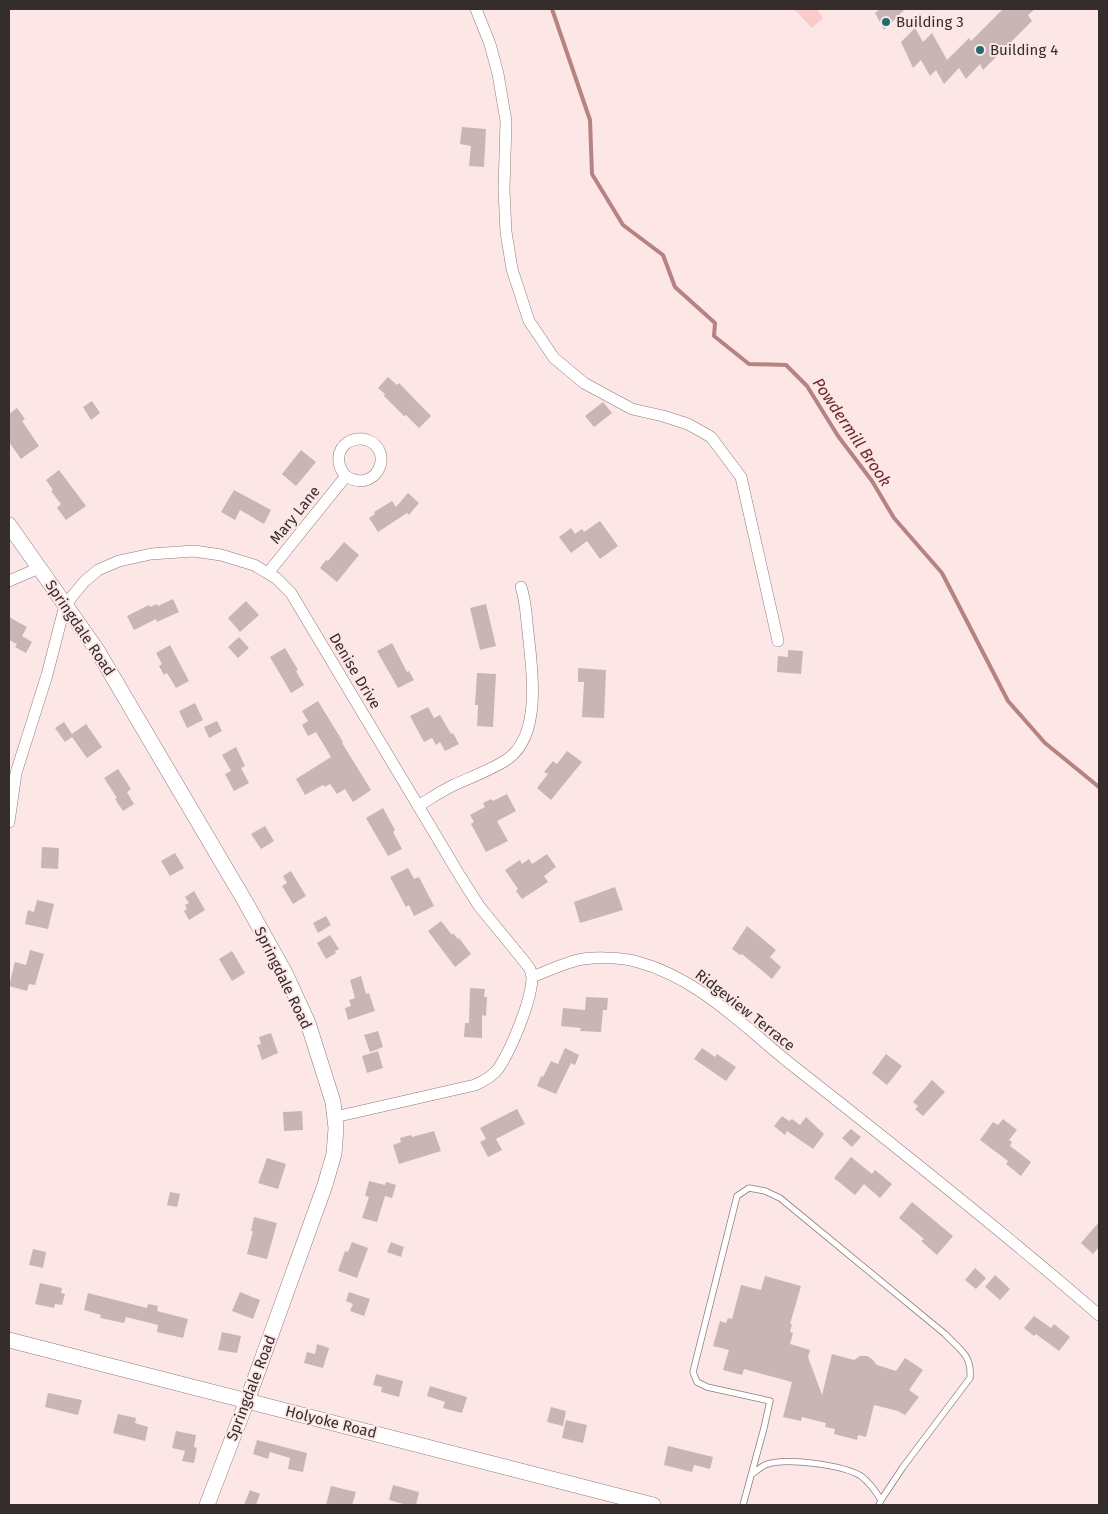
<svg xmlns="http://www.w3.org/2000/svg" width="1108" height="1514" font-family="'Fira Sans',sans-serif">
<rect width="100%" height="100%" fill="#fce7e6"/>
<path fill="#fbcbca" d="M794,9H817L823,18L812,28Z"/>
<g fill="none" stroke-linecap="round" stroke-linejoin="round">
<path stroke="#b78282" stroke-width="4" d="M552,9L590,120L592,174L623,225L663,255L675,287L715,323L714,336L749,364L786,365L807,386L838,436L872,481L894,518L942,573L1008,701L1045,743L1099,787"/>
</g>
<path fill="#c9b5b4" d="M880,9H905L884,30L875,13Z
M1003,9H1035L1028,15L1032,21L983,70L980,64L966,79L959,68L944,84L936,70L930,76L921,60L913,68L901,42L915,28L923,42L932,33L947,60L969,38L971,41Z
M462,127L486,129L484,167L469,166L471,146L460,144Z
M388,377L397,385L399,383L431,416L419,428L406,415L404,416L384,396L385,394L378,388Z
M92,401L100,413L91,420L83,407Z
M603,402L612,413L594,427L585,416Z
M17,408L25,419L22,421L39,446L21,459L9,442V414Z
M301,450L316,462L296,486L282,474Z
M59,470L86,506L66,520L57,508L61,504L51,491L53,490L46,480Z
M234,490L271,510L264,524L240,510L235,520L221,512Z
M408,493L419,503L409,515L407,513L378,532L369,518L375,514L374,512L392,501L396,507Z
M600,521L618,546L600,559L587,541L571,553L559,537L571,528L575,534L582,529L584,532Z
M344,542L359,555L337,582L320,568L326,560L328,561Z
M173,599L179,612L157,622L156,619L134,630L127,616L149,605L150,607L157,604L158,606Z
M246,601L259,615L240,632L228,618Z
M486,604L496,646L480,650L470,608Z
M9,617L27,627L22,636L32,642L26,653L15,647L17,644L9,640Z
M239,637L249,648L238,658L228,647Z
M392,643L407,672L409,671L414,680L398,688L377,651Z
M170,645L189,681L176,688L167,673L164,675L159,666L162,664L156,653Z
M285,648L298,670L296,671L304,685L291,693L270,657Z
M788,650L803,651L801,674L777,672L778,656L788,657Z
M578,668L606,670L604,718L582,717L584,682H578Z
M477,673L496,674L493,727L477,726L478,705H475Z
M318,701L343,742L342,743L371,790L353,802L345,789L337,794L330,784L325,787L323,785L305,795L296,779L331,757L316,732L308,736L302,725L308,721L302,711Z
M195,703L203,720L187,728L179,711Z
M428,707L434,718L440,715L451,734L453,733L459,744L445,751L440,742L436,745L432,738L424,742L410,716Z
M217,721L222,731L209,738L204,727Z
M64,722L72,734L86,724L102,747L87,758L72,737L65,742L55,728Z
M236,747L245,766L241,768L249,783L234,791L225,774L231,771L222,755Z
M567,751L582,762L551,800L537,788L548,774L544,772L553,761L557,764Z
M118,769L131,789L127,792L134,804L123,811L115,799L117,798L104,778Z
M507,794L516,811L497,821L508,841L486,852L471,824L474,822L470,815L485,807L483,803L491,799L493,801Z
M383,808L395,830L393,832L402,849L388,856L366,818Z
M265,826L274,841L261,849L251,834Z
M42,847L59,848L58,869L41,868Z
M175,853L184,868L170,876L161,861Z
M547,854L556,867L544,876L548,882L522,899L516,891L518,889L505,870L520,860L522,864L529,859L532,864Z
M408,868L414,879L419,877L434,906L414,916L409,905L406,907L390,877Z
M291,871L306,896L293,904L282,886L287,883L283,876Z
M615,887L623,910L580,923L574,902Z
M194,891L205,910L189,920L184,911L187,909L185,905L189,903L185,897Z
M37,900L54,904L48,929L25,924L28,910L34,912Z
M326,916L331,925L318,933L313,923Z
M441,921L452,935L453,933L458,939L459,938L471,954L455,967L428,931Z
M747,926L776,950L770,957L781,967L772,979L742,954L740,955L732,949Z
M330,935L339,949L335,951L336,953L326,959L317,943Z
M30,950L44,954L35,985L29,984L27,991L9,986L15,962L26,965Z
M232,951L245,973L232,981L219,959Z
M361,976L366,994L369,993L375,1011L348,1020L345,1008L351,1006L349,1000L355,998L350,980Z
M470,988L485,989L484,997H487L486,1016L482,1015V1038L464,1037L465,1023H469Z
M586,997L608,998L607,1010H603L601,1032L580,1031L581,1028L561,1026L563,1008L585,1010Z
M378,1031L383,1047L370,1052L364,1035Z
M271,1033L278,1053L262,1060L257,1045L261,1044L259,1037Z
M565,1048L579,1055L575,1065L571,1063L556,1094L537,1086L541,1076L543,1077L551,1061L558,1064Z
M702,1048L715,1057L717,1054L736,1067L726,1081L694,1059Z
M378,1051L383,1068L367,1073L362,1056Z
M886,1054L902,1066L887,1085L872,1073Z
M932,1080L945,1092L923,1116L915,1109L918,1106L913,1102Z
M517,1109L525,1124L496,1139L502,1150L488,1157L480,1142L486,1139L480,1128Z
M302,1111L303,1130L284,1131L283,1112Z
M782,1116L789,1121L792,1119L800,1125L806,1117L824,1134L813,1149L787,1131L785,1135L774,1126Z
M1003,1119L1017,1130L1009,1140L1012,1142L1010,1146L1031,1162L1021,1176L1006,1164L1008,1161L980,1140L993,1122L998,1125Z
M851,1129L861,1137L852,1147L842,1138Z
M434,1131L441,1151L399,1164L393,1145L401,1142L400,1138L411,1135L412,1137Z
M851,1157L872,1174L875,1170L892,1184L880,1198L864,1184L855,1195L834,1178Z
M267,1158L286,1164L278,1189L258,1183Z
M369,1181L385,1185L386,1182L396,1185L392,1198L385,1196L377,1222L362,1218L369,1197L365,1196Z
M170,1192L180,1194L177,1207L167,1205Z
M912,1202L953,1236L937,1255L921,1241L924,1239L899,1218Z
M254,1217L277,1223L267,1259L247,1254L253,1231H251Z
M1099,1222V1247L1093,1254L1081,1243Z
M352,1242L368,1248L357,1278L338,1271L345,1251L348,1252Z
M391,1242L404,1247L401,1257L387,1252Z
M33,1249L46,1252L43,1268L29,1265Z
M975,1268L986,1278L976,1289L965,1280Z
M995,1275L1010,1289L1000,1300L985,1287Z
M765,1276L801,1286L790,1324H792L790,1332L793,1333L790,1344L810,1350L808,1357L822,1395L832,1354L854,1360L860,1356H867L872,1359L877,1365L896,1371L905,1358L923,1370L909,1390L919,1397L905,1415L898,1411L874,1405L866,1437L858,1435L857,1440L834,1434L835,1429L825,1427L826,1423L802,1417L801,1421L783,1417L792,1382L744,1369L742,1375L723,1370L729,1350L713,1346L720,1321L726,1323L728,1318L732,1319L741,1285L761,1290Z
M40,1283L62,1288L61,1293L65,1294L62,1305L55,1304L54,1308L35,1304Z
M240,1292L260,1300L253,1319L232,1311Z
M349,1292L370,1299L364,1316L350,1311L353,1304L346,1301Z
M88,1293L147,1308L148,1304L158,1306L157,1311L188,1319L183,1338L157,1332L158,1325L126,1317L124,1323L100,1318L101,1315L84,1310Z
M1034,1316L1051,1328L1054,1324L1070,1337L1059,1351L1036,1334L1034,1336L1024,1328Z
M222,1332L241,1336L237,1353L218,1350Z
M317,1344L329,1348L323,1368L304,1363L307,1352L315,1354Z
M376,1374L403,1381L399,1397L381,1392L382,1387L373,1385Z
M430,1386L467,1397L462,1413L443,1408L445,1402L427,1396Z
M48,1393L82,1400L78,1415L45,1407Z
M551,1407L566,1411L563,1426L547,1422Z
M118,1414L136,1418L135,1423L148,1427L145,1441L113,1433Z
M566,1420L587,1425L583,1443L562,1438Z
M176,1431L196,1435L194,1447L197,1448L194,1463L182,1461L185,1451L172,1448Z
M257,1440L307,1453L303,1472L288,1469L290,1458L270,1452L268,1459L253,1454Z
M668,1446L713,1457L710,1469L694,1465L692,1472L664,1465Z
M393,1485L419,1492L416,1505H407L389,1500Z
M331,1486L356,1492L352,1505H326Z
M250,1490L260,1494L256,1505H244Z"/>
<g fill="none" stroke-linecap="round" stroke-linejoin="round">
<g stroke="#8e7b7b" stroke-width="7">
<path id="lane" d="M752,1474C756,1471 761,1467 765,1465C785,1457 843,1465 861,1476C870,1483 875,1490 881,1500
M743,1505L764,1428L770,1401L707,1387L697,1382L693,1372L737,1196L749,1188L765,1191L780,1198L945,1334C960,1350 972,1355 970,1378L903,1467L881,1500L879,1505"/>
</g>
<g stroke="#8e7b7b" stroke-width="12">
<path id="street" d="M476,9L490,44L498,74L506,121L504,190L506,232L512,269L529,321L554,358L584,383L632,409L663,416L688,424L711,437L741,477L778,641
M268,573L346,476C376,495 396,451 367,440C361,438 354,439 348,442C336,450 336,466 346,476
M9,581L39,568
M418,806C430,799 441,791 454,785C469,778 496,768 509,758C542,733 532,668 528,632C526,616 526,601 521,587
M9,822L16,773L47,675L65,605L84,582L98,570L119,561L151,554L194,551L221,555L254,565L276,578L291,593L460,876L479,906L524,961L530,969L532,977
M335,1117L475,1085C484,1081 492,1077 498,1069C511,1050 532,1000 532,977C545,972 558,966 571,962C588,956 621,957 638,962C701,979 747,1030 797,1069C899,1149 1001,1230 1099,1315"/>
</g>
<g stroke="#8e7b7b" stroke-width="16">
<path id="secondary" d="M9,525L97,650L246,903L286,975L308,1023L333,1102L336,1128L334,1154L325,1185L251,1390L207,1505
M9,1340L653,1505"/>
</g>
<use href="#lane" stroke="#fff" stroke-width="5.5"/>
<use href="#street" stroke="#fff" stroke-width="11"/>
<use href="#secondary" stroke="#fff" stroke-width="15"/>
</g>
<g fill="#206c6f" stroke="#fce7e6" stroke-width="2">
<circle cx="886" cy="22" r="5"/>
<circle cx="980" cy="50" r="5"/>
</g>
<g text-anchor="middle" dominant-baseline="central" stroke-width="4" stroke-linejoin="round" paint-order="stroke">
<g font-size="15" fill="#342d2c" stroke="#fce7e6" text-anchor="start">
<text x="896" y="22">Building 3</text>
<text x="990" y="50">Building 4</text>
</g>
<g font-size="15" fill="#342d2c" stroke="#fce7e6">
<text transform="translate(295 515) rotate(-51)">Mary Lane</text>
<text transform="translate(80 628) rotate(56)">Springdale Road</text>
<text transform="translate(355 671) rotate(59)">Denise Drive</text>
<text transform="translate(283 978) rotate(64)">Springdale Road</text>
<text transform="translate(745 1010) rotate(38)">Ridgeview Terrace</text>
<text transform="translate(251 1388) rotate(-69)">Springdale Road</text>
<text transform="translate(331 1422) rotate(14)">Holyoke Road</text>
</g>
<g font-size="16" font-style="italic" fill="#6c292d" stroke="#fce7e6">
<text transform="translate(852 432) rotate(56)">Powdermill Brook</text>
</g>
</g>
<rect width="1108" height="1514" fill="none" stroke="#342d2c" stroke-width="20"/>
</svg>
